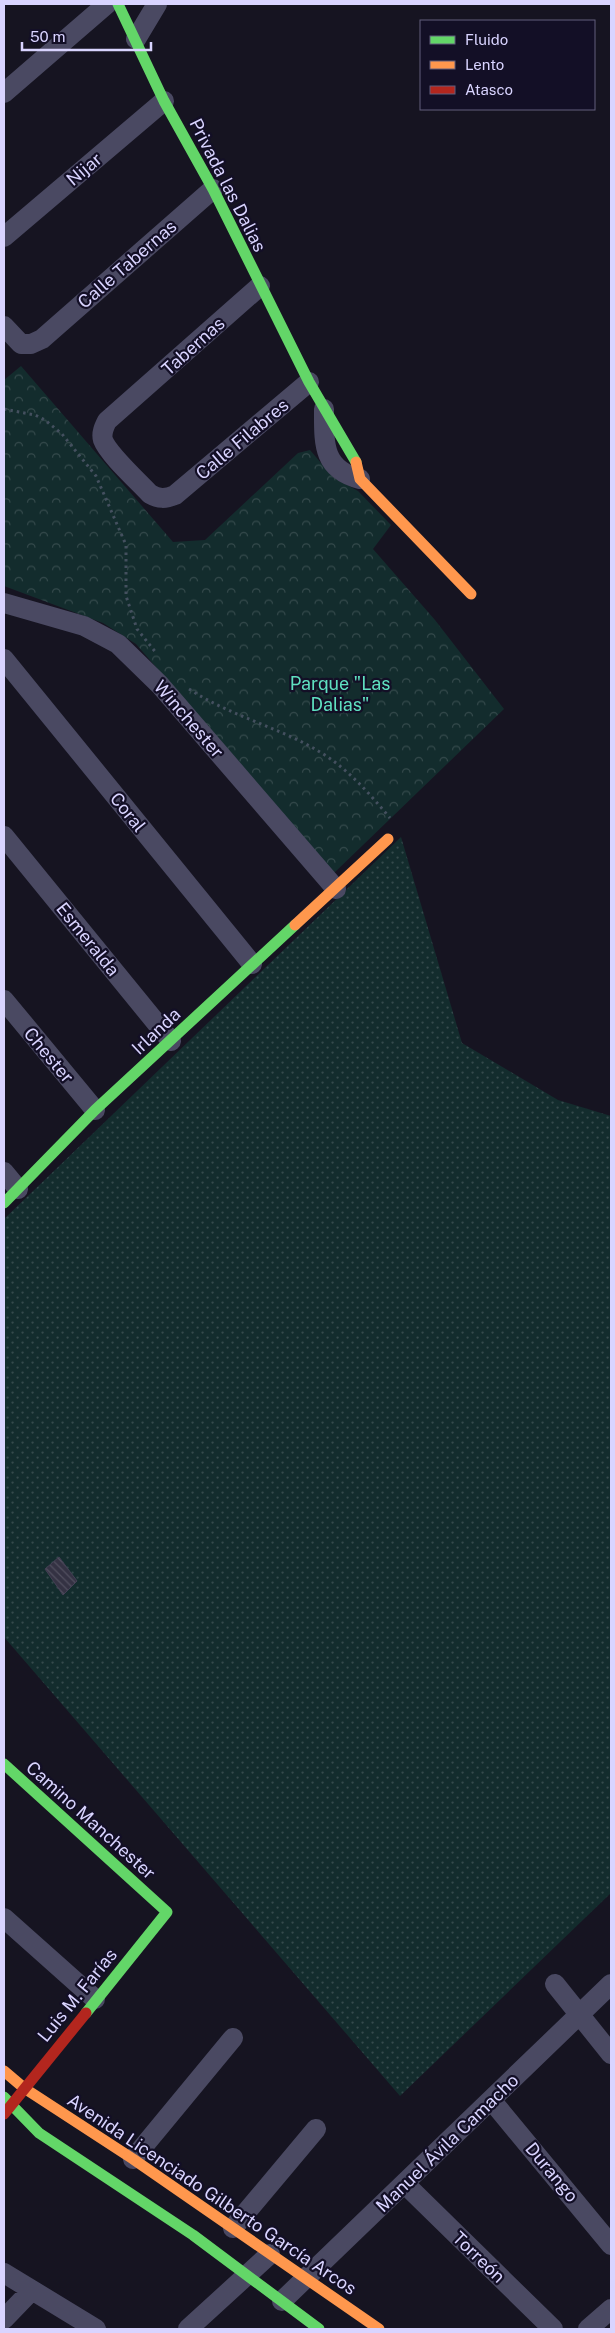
<svg xmlns="http://www.w3.org/2000/svg" width="615" height="2333" font-family="'Public Sans',sans-serif">
<defs>
<pattern id="grass-dots" width="8" height="8" patternUnits="userSpaceOnUse" patternTransform="scale(1.25)"><rect width="8" height="8" fill="#132c2d"/><path d="M2 2h.1M6 6h.1" fill="none" stroke="#354a4c" stroke-width="1.8" stroke-linecap="round"/></pattern>
<pattern id="park-crowns" width="20" height="18" patternUnits="userSpaceOnUse" patternTransform="scale(1.25)"><rect width="20" height="18" fill="#132c2d"/><path d="M2 6a3 3 0 1 1 6 0M12 15a3 3 0 1 1 6 0" fill="none" stroke="#354a4c"/></pattern>
<pattern id="building-back-hatch" width="6" height="6" patternUnits="userSpaceOnUse" patternTransform="scale(1.25)"><rect width="6" height="6" fill="#343243"/><path d="M-1 5l2 2M0 0l6 6M5-1l2 2" fill="none" stroke="#514f5f"/></pattern>
</defs>
<rect width="100%" height="100%" fill="#161421"/>
<path fill="url(#grass-dots)" d="M401,837L462,1043L558,1100L611,1116V1893L400,2096L4,1637V1219Z"/>
<path fill="url(#park-crowns)" d="M21,366L173,542L205,540L298,453L310,450L333,477L358,491L391,525L373,549L435,620L504,709L334,873L136,644L103,623L4,586V380Z"/>
<path fill="url(#building-back-hatch)" stroke="#433f54" d="M59,1557L77,1581L63,1595L45,1569Z"/>
<g fill="none" stroke-linecap="round" stroke-linejoin="round">
<path stroke="#44505f" stroke-width="3" stroke-dasharray="2.5 4" stroke-linecap="butt" d="M4,409L35,415L45,420L62,434L96,476L126,545V596L137,629L157,654
M189,689C230,716 279,727 320,752C348,769 369,793 390,818"/>
<path stroke="#4a4962" stroke-width="20" d="M136,39L157,4
M4,93L107,4
M4,237L164,101
M260,286L107,421C104,427 101,433 103,440C108,454 139,482 150,494C159,499 165,499 175,495L309,382
M4,326L21,344H31L42,339L213,189
M324,409C324,443 322,469 360,479
M4,603L84,626L118,644L160,685L336,889
M4,659L252,964
M4,836L171,1041
M4,1000L95,1110
M4,1172L18,1189
M4,1918L95,1999
M555,1984L611,2054
M492,2101L611,2245
M133,2159L233,2038
M405,2184L553,2329
M233,2228L316,2129
M4,2273L96,2329
M282,2301L611,1984
M4,2319L31,2291
M188,2329L270,2254
M588,2329L611,2309"/>
<path stroke="#63d668" stroke-width="11" d="M118,4L164,101L213,189L309,382L356,462
M4,1203L95,1110L295,925
M4,1764L167,1912L86,2013
M4,2097L39,2133L193,2235L319,2329"/>
<path stroke="#ff974d" stroke-width="11" d="M356,462L360,479L471,594
M295,925L388,839
M4,2071L24,2088L133,2159L379,2329"/>
<path stroke="#b3261e" stroke-width="11" d="M4,2114L86,2013"/>
</g>
<g text-anchor="middle" dominant-baseline="central" stroke-width="4.5" stroke-linejoin="round" paint-order="stroke">
<g font-size="18" fill="#d9d4ff" stroke="#130f26">
<text transform="translate(84 169) rotate(-40)">Nijar</text>
<text transform="translate(228 185) rotate(63)">Privada las Dalias</text>
<text transform="translate(127 264) rotate(-41)">Calle Tabernas</text>
<text transform="translate(193 346) rotate(-42)">Tabernas</text>
<text transform="translate(242 439) rotate(-40)">Calle Filabres</text>
<text transform="translate(189 719) rotate(49)">Winchester</text>
<text transform="translate(128 812) rotate(51)">Coral</text>
<text transform="translate(88 939) rotate(51)">Esmeralda</text>
<text transform="translate(156 1031) rotate(-43)">Irlanda</text>
<text transform="translate(49 1055) rotate(50)">Chester</text>
<text transform="translate(91 1820) rotate(42)">Camino Manchester</text>
<text transform="translate(77 1995) rotate(-51)">Luis M. Farías</text>
<text transform="translate(447 2143) rotate(-44)">Manuel Ávila Camacho</text>
<text transform="translate(552 2172) rotate(50)">Durango</text>
<text transform="translate(212 2194) rotate(34)">Avenida Licenciado Gilberto García Arcos</text>
<text transform="translate(479 2257) rotate(44)">Torreón</text>
</g>
<g font-size="18" fill="#5fe0c0" stroke="#130f26">
<text x="340" y="683">Parque "Las<tspan x="340" dy="21">Dalias"</tspan></text>
</g>
</g>
<rect width="615" height="2333" fill="none" stroke="#d9d4ff" stroke-width="10"/>
<rect x="420" y="20" width="175" height="90" fill="#130f26" stroke="#625e7d"/>
<rect x="430" y="36" width="25" height="8" fill="#63d668" stroke="#625e7d"/>
<text x="465" y="45" font-size="15" fill="#d9d4ff">Fluido</text>
<rect x="430" y="61" width="25" height="8" fill="#ff974d" stroke="#625e7d"/>
<text x="465" y="70" font-size="15" fill="#d9d4ff">Lento</text>
<rect x="430" y="86" width="25" height="8" fill="#b3261e" stroke="#625e7d"/>
<text x="465" y="95" font-size="15" fill="#d9d4ff">Atasco</text>
<path d="M22 42v8h129v-8" fill="none" stroke="#d9d4ff" stroke-width="2.5"/>
<text x="30" y="42" font-size="15" fill="#d9d4ff" stroke="#130f26" stroke-width="4" paint-order="stroke">50 m</text>
</svg>
